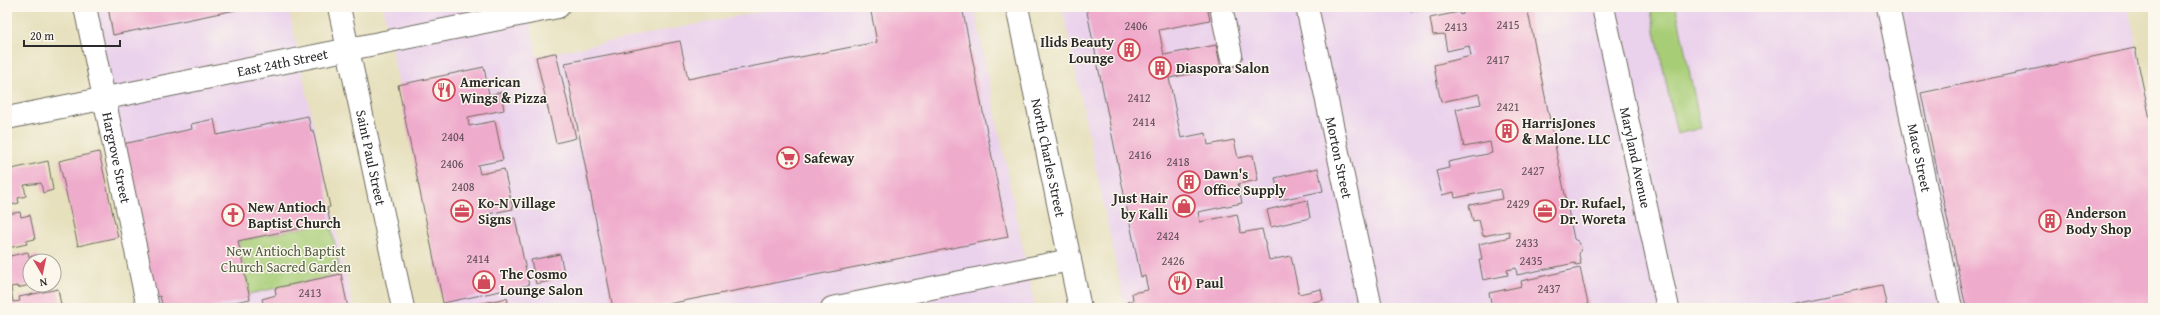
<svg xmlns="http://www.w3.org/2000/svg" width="2160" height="315" font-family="'Gentium Book Plus',serif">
<rect width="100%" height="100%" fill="#fbf7ec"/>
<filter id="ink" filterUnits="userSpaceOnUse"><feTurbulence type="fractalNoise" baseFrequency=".025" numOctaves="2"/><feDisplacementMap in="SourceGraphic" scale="8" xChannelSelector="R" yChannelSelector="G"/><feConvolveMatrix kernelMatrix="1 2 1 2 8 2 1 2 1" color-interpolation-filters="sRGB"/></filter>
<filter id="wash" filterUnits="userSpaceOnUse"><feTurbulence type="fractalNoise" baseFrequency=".012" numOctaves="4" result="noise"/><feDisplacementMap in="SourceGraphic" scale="16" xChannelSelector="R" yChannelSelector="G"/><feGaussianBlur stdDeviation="0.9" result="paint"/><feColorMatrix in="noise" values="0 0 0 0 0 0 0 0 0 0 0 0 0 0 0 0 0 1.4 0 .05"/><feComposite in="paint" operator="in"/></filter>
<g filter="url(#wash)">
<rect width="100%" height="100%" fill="#e6e0bd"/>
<path fill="#ead1ec" d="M84,7H288L353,308H147Z
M383,7H527L537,56L784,7H974L1035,308H444Z
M1062,7H2128L2153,121V308H1125Z"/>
<path fill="#a8cd77" stroke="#6a7c51" d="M1650,7H1676L1701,128L1677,134Z
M330,222L341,274L249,294L238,241Z"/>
<g id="blocks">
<path fill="#efabcc" d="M108,7H245V8L113,35Z
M870,7H962L1008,237L648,308H613L565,63L680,41L688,79L877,42Z
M1086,7H1207L1210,20L1159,30L1164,55L1216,45L1221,68L1169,78L1181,138L1206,133L1208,145L1234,140L1238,158L1253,155L1258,180L1238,184L1242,203L1198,212L1200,222L1237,214L1241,233L1262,229L1269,260L1291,256L1299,294L1321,289L1323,300L1312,302L1314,308H1128L1127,302L1133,300L1132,293L1148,290L1145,276L1141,277L1136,253Z
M1410,7H1433V8L1411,12Z
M1461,7H1527L1574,239L1579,242L1581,247L1579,255L1581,264L1576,265L1575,263L1517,275L1516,268L1507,270L1508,275L1483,280L1479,260H1482L1479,244L1510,237L1509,231L1483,236L1479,220L1473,221L1469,205L1502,199L1500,189L1455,198L1454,192L1442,195L1436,171L1449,168L1448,162L1492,153L1490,142L1464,147L1456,109L1481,104L1479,94L1441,102L1437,83L1434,65L1471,56L1469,46L1447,51L1444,34L1433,35L1430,18L1459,12L1460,15L1463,14Z
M2135,48L2153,133V308H1966L1921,93Z
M554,53H556L576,138L556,143L536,57Z
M484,67L489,95L501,92L504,110L468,117V119L469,126L495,121L503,160L478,165L480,174L504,169L513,209L488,214L490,223L515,218L529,285L443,303L398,85Z
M308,116L311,131L313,130L330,207L327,208L330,222L238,241L250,299L207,308H163L160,296L155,298L123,144L192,129L191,124L214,119L217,135Z
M99,152L118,237L78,246L59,161Z
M48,161L53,190L43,193L41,183L24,185L26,196L18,198L19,203L7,206V170Z
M1318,168L1323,191L1280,200L1275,178Z
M1307,200L1310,218L1271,227L1267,210Z
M20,212L21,217L30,215L35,239L26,241L27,244L8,248L7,214Z
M28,252L29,257L38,255L39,261H30V285L17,288V286L11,287L13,302L20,301L19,297L58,289L61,305L45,308H7V260H10V256Z
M560,254L565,278L536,284L531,260Z
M1580,268L1589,308H1492L1489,293L1522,286L1521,281Z
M341,274L348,308H264L262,299L276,295L275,288Z
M1882,285L1887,308H1776V307Z
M507,298L509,308H465V307Z"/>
</g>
</g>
<g filter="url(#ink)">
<use href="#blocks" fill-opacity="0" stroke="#6c6a5e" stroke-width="1"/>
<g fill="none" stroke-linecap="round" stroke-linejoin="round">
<g stroke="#6c6a5e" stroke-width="24">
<g id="minor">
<path id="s1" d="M85,7L148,308"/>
<path d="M1221,7L1231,55"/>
<path id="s2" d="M1307,7L1371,308"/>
<path id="s3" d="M1888,7L1951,308"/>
<path id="s4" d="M7,118L558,7"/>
<path d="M832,308L1070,260"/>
</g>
</g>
<g stroke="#6c6a5e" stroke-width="24">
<g id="major">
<path id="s5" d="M339,7L403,308"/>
<path id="s6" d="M1017,7L1080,308"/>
<path id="s7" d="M1603,7L1668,308"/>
</g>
</g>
<use href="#minor" stroke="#fff" stroke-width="22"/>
<use href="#major" stroke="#fff" stroke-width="22"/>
</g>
</g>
<defs>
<g id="building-ring" transform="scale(1.15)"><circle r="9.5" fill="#fbf7ec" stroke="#d1495b" stroke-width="1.5"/><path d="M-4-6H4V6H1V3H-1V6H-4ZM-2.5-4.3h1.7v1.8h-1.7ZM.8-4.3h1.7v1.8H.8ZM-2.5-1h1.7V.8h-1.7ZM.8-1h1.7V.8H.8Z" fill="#d1495b"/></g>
<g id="restaurant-ring" transform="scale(1.15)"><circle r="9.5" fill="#fbf7ec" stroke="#d1495b" stroke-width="1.5"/><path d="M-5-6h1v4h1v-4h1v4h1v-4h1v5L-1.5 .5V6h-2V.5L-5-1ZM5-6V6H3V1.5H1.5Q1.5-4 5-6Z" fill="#d1495b"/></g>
<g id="supermarket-ring" transform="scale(1.15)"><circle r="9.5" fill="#fbf7ec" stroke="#d1495b" stroke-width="1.5"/><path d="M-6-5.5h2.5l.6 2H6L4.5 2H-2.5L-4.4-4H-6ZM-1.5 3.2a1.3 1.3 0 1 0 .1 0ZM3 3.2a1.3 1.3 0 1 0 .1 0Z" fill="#d1495b"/></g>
<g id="shop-ring" transform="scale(1.15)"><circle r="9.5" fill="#fbf7ec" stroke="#d1495b" stroke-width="1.5"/><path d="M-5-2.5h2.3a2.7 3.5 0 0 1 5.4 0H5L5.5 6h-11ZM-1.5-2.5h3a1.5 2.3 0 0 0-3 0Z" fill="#d1495b"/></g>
<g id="office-ring" transform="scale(1.15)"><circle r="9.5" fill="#fbf7ec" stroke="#d1495b" stroke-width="1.5"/><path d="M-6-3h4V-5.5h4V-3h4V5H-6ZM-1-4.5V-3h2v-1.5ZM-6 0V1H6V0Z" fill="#d1495b"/></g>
<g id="church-ring" transform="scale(1.15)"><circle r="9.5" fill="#fbf7ec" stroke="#d1495b" stroke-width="1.5"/><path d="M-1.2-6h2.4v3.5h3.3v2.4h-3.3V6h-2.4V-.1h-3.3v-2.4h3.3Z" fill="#d1495b"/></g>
</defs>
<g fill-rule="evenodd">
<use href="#building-ring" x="1129" y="50"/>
<use href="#building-ring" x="1160" y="68"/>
<use href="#restaurant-ring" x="444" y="90"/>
<use href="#building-ring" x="1507" y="131"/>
<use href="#supermarket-ring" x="788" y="158"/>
<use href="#building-ring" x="1189" y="182"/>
<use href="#shop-ring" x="1184" y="206"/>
<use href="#office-ring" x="462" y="211"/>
<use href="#office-ring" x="1545" y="211"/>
<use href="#church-ring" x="233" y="215"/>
<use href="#building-ring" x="2050" y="221"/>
<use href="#shop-ring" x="484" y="282"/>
<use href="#restaurant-ring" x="1180" y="283"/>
</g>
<g text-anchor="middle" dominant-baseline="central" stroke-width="3" stroke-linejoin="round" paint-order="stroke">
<g font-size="12" fill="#5c4b53">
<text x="1508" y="24">2415</text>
<text x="1136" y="25">2406</text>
<text x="1456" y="26">2413</text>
<text x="1498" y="59">2417</text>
<text x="1139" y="97">2412</text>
<text x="1508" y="106">2421</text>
<text x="1144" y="121">2414</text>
<text x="453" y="136">2404</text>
<text x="1140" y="154">2416</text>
<text x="1178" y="161">2418</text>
<text x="452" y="163">2406</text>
<text x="1533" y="170">2427</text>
<text x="463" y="186">2408</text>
<text x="1518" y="203">2429</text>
<text x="1168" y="235">2424</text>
<text x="1527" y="242">2433</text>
<text x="478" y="258">2414</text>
<text x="1173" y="260">2426</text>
<text x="1531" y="260">2435</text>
<text x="1549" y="288">2437</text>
<text x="310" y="292">2413</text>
</g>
<g font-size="14" font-weight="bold" fill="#2b2b2b" stroke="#fbf7ec" text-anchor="start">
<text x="1114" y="42" text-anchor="end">Ilids Beauty<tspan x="1114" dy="16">Lounge</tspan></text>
<text x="1176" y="68">Diaspora Salon</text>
<text x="460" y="82">American<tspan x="460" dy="16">Wings &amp; Pizza</tspan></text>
<text x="1522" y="123">HarrisJones<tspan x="1522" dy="16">&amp; Malone. LLC</tspan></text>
<text x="804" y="158">Safeway</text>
<text x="1204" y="174">Dawn's<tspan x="1204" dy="16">Office Supply</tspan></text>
<text x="1168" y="198" text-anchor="end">Just Hair<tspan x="1168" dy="16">by Kalli</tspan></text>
<text x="478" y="203">Ko-N Village<tspan x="478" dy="16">Signs</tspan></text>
<text x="1560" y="203">Dr. Rufael,<tspan x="1560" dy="16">Dr. Woreta</tspan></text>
<text x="248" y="207">New Antioch<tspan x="248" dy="16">Baptist Church</tspan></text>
<text x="2066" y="213">Anderson<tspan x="2066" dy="16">Body Shop</tspan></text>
<text x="500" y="274">The Cosmo<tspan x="500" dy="16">Lounge Salon</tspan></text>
<text x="1196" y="283">Paul</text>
</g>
<g font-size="14" fill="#2b2b2b" stroke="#fbf7ec">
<text stroke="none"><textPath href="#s4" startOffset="281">East 24th Street</textPath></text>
<text stroke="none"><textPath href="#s1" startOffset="154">Hargrove Street</textPath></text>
<text stroke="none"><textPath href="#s5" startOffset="154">Saint Paul Street</textPath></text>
<text stroke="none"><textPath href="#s6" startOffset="154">North Charles Street</textPath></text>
<text stroke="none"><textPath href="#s2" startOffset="154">Morton Street</textPath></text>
<text stroke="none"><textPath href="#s7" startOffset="154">Maryland Avenue</textPath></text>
<text stroke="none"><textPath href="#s3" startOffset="154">Mace Street</textPath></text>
</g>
<g font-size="14" fill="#505c42" stroke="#fbf7ec">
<text x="286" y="251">New Antioch Baptist<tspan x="286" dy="16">Church Sacred Garden</tspan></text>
</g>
</g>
<rect width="2160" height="315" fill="none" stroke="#fbf7ec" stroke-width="24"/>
<g transform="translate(42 273) rotate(171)"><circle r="19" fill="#fbf7ec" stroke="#a8a59f"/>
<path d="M0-3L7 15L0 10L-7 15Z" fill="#d1495b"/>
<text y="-6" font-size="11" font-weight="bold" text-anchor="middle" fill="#2b2b2b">N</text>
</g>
<path d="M24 40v6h96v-6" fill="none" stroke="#2b2b2b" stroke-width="2"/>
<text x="30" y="40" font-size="12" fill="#2b2b2b" stroke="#fbf7ec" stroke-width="3" paint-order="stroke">20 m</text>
</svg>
